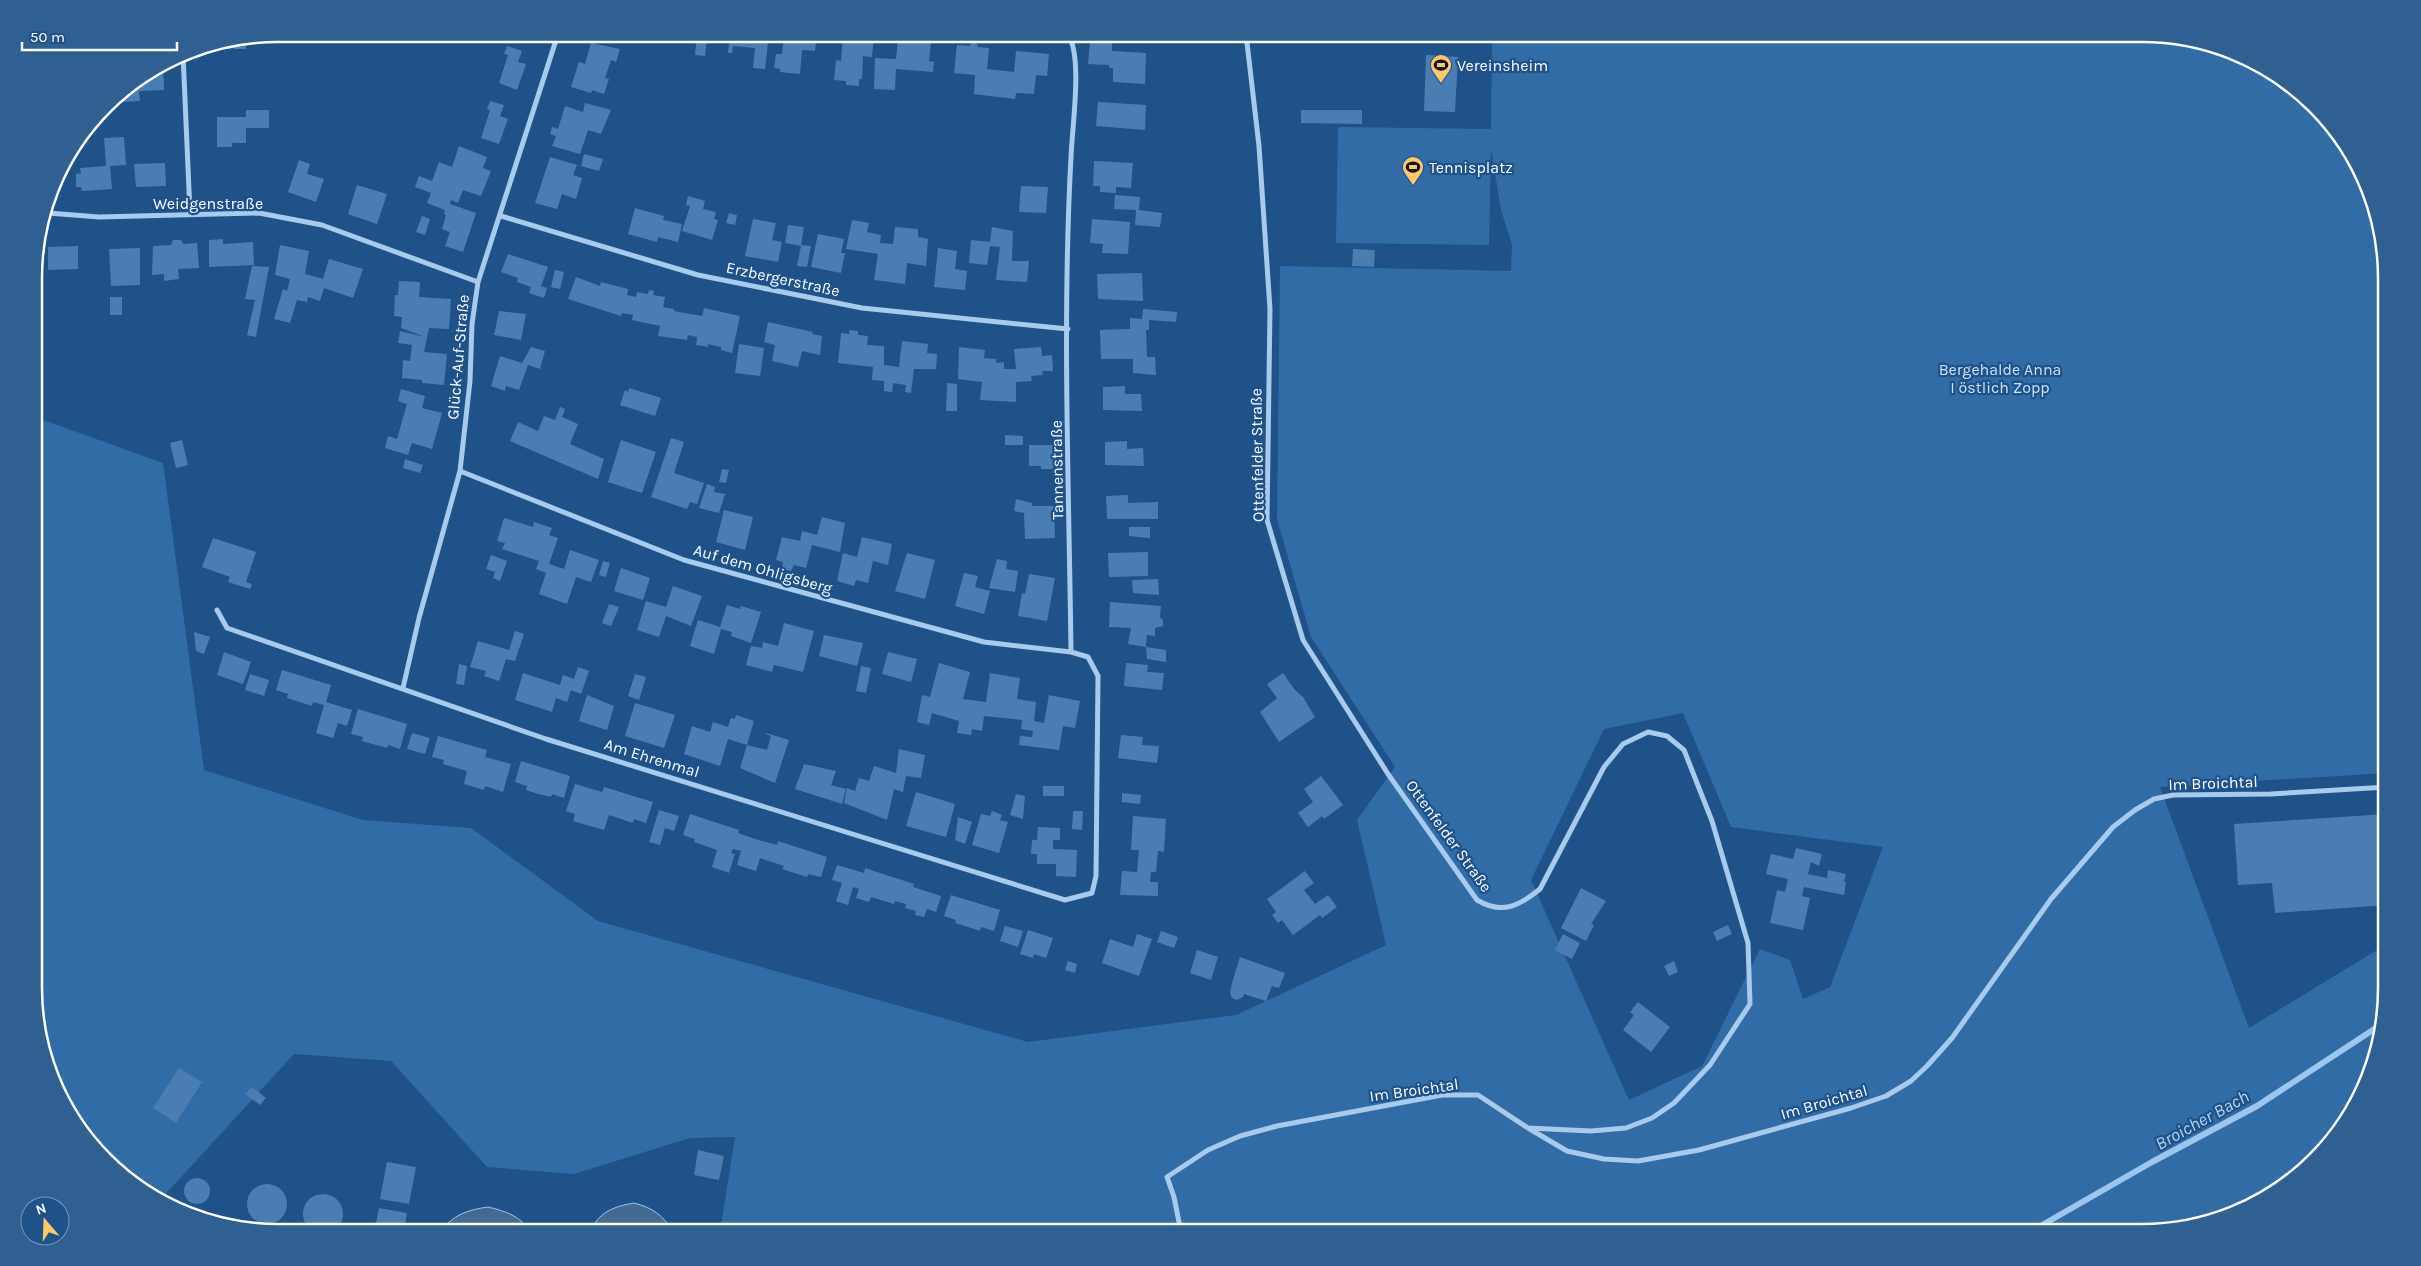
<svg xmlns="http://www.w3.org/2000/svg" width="2421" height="1266" font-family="Karla,sans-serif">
<rect width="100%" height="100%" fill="#1e5289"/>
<path fill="#316ca7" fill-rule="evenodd" d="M1492,34H2142C2163,36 2187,37 2207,43C2277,63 2339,116 2368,184C2377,203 2380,227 2385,247L2387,773L2160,787L2249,1028L2387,944C2387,979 2387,1016 2379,1050C2360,1127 2295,1192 2221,1219C2202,1226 2178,1228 2158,1232H1006L1005,1229L966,1228V1232H720L735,1137L690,1138L574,1174L487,1167L391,1061L294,1054L160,1200L117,1172L84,1136L52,1081L36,1020L35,417L163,463L204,770L363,820L471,828L598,921L1028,1042L1236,1015L1386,945L1357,820L1395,767L1311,637L1277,519L1280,266L1511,271L1512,245L1501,210L1491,149L1489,245L1336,243L1338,127L1491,129ZM1683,713L1731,827L1883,847L1830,987L1803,999L1790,960L1760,949L1702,1066L1629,1100L1531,880L1604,729Z"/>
<path fill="#446a92" stroke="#9cc6ed" d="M634,1203C653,1208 663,1215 673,1232H591C597,1212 616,1206 634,1203Z
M488,1207C505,1211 521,1216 530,1232H440C453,1215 467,1210 488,1207Z"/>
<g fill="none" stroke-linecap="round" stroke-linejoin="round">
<path stroke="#9cc6ed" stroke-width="6" d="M2030,1232L2152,1162L2257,1106L2382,1024"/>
</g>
<path fill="#4a7eb3" d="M730,34H757L756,41L768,42L765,69L753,68L755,48L733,46L732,53H728Z
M784,34H817L815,51L802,50L800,74L780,72V69L774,68L776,54H782Z
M843,34L874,36L872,57L863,56L862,79H859V86L846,85V81L834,80L836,60L841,61Z
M697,38L707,39L705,56L695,55Z
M898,39L931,42L929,61L934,62L933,72L896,69L895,90L874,89L875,58L896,59Z
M246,40V49H234V43Z
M1090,41L1112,42V51L1146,53L1145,84L1113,82V68H1109V65L1088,64Z
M971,42H976L978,47L989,48L987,69L1014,72L1016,51L1049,54L1047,76L1036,75L1034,94L1016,93L1015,99L974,94L975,75L954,73L957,45L970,46Z
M591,43L620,49L616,62L611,60L605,78L609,79L604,94L592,90L591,93L571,87L579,62L585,64Z
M507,46L522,51L518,62L526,64L517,90L499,83L508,55L504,54Z
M1426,55L1458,57L1455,112L1424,111Z
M163,66L164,90L139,91L140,101L122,102V92L135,91L134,84Z
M490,101L504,105L500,116L508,119L499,144L481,138L490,110L487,109Z
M1098,102L1146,105L1145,130L1096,126Z
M585,103L611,110L601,134L588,130L580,154L552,146L556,136L550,134L552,127L558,129L565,106L583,112Z
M246,110H269V128H246V143H232V147H217V117H246Z
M1301,110H1362V124L1301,123Z
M124,137L126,165L110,166L112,189L82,191L81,187H76V174L81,173L80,168L106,166L104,138Z
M459,146L487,157L483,168L491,171L481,196L463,190L458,203L451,200L450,204L476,213L463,252L445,246L450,232L442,229L446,215L444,214L445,210L427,203L431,193L415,187L419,176L432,181L439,162L452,167Z
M584,154L603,159L599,171L581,166Z
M550,157L577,165L573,175L582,178L576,199L562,194L557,209L535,203Z
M68,159V173H58L59,170Z
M299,160L310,164L307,174L324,179L316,202L288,192Z
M1094,161L1133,163L1131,188L1116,187V193L1100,192V186H1093Z
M165,163L166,186L136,187L134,164Z
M357,185L387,194L377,224L348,214Z
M1021,186L1048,187L1046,213L1019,212Z
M1115,195L1140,197L1139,210L1162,213L1160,227L1135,225L1136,210L1114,209Z
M688,196L705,201L703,209L716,212L714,219L718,220L712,240L682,231L690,206L686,205Z
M635,208L664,216L663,220L682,224L678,242L658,237L657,242L628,234Z
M729,213L737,215L735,225L726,223Z
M422,216L430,219L425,235L416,232Z
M753,219L776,223L772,240L782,242L778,262L745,256Z
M1092,219L1130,222L1128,254L1102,253L1103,244L1090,243Z
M852,220L869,223L867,232L881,235L880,243L893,244L895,227L918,229V237L928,239L926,266L907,263L905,284L874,280L878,254L846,249Z
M788,225L804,227L801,245L811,246L807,267L797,266L801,246L785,243Z
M992,227L1013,231L1012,261H1029L1027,282L996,280L1000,247L990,246L987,265L969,263L971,240L990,242Z
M818,234L844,239L841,253H845L841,273L811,267Z
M223,239V244L253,242L254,265L209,267V240Z
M173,240H181L183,244L197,243L199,268L178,269L179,279L164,281V274L152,275L153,246L171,245Z
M280,245L309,251L305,274L323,279L329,259L363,269L353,298L324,288L320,301L308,297L307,302L297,300L290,323L274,319L283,289L287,291L290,279L275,275Z
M78,246V269L48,270V247Z
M140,248V285L111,286L109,249Z
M938,248L957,251L955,269L967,271L965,290L934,287Z
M1353,249L1375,250L1374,267L1352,266Z
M508,254L548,267L541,286L547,288L544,298L529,293L531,287L517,282L518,278L501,272Z
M252,266L269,267L256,337L247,335L255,300L245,299Z
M555,270L564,272L560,289L551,287Z
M1142,273L1143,301L1098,299L1097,274Z
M576,277L600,286L601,282L628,289L627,295L636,297L637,292L648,294L649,290L654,291L653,295L665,297L663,307L674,309V311L702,316L704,308L740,316L732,353L721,350V347L708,344V347L696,345L697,337L688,335L687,340L658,336L660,326L632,320L633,315L622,313L621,316L568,299Z
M399,281L420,282L419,297L451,299L449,329L429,328L424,352L447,354L444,385L422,383V380L402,378L403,360L410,361L412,345L398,343L400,331L425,337L401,328L402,317L394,316L395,295H398Z
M110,297H122V315H110Z
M1143,309L1177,312L1176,322L1149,320V330H1146L1147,357H1155L1156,375L1133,373V359H1101L1100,330L1130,329V318L1142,319Z
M499,311L526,314L521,340L494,335Z
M768,322L813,332L812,334L822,336L820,355L802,351L798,367L772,361L775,345L764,342Z
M849,330L858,331V335L868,336L867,345L884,346V365L899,367L902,341L928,344L927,353L937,354L936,369H914L911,393L905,392L906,385L893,383L892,392L884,391V381L872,380L873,367L838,363L841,333L849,334Z
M739,344L764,348L760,376L735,373Z
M531,347L545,351L540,369L528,365L519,390L506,386L505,391L491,386L500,356L522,363Z
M959,347L985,350L984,358L996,359V363L1004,362V369H1016L1014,349L1041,347L1042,356L1052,355L1053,371H1042L1043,375L1031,376L1032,381L1016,382V402L980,400L982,382L958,379Z
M947,383L957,384V411H946Z
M1125,386V394H1141L1142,411L1103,410V387Z
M629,388L661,398L655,416L620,405L625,390L628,392Z
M401,389L425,396L422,408L442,413L432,449L412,443L408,455L385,448L388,436L397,439L402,421L407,404L398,401Z
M560,407L565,409L562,417L578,424L570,444L604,459L598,479L510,441L518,422L538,431L544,416L555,420Z
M1005,435L1023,436V445H1005Z
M671,438L684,442L674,473L704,483L697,504L690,502L687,509L651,497Z
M182,440L188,465L176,468L170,443Z
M621,440L656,452L642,493L608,482Z
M1127,441V449L1143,448L1144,466L1105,465V442Z
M1029,445H1053V469H1041V466H1029Z
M405,459L423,465L420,473L403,468Z
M722,469L729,470L726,483L719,482Z
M707,484L715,487L714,492L725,494L719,513L699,508Z
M1128,495V503L1158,502V519H1107L1106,496Z
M1016,499L1032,503V506H1054L1055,538L1025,539L1024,513L1014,511Z
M724,510L753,517L745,550L716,542Z
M822,517L845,523L840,552L812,545L806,568L794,565L791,571L782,569L783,562L776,560L782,537L800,541L802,531L817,535Z
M504,518L533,527L534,522L552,528L549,535L558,538L549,564L564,569L570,550L599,560L591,582L576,577L567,604L539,594L546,573L536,569L539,561L502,549L505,543L497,541Z
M1129,527H1150V538L1129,536Z
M862,537L892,544L888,565L873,561L868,583L856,580L854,586L837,581L843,553L857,557Z
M213,538L256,552L246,582L252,584L250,589L228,582L230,577L202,567Z
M1148,552V576L1109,577L1108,553Z
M907,553L935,560L925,599L895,591Z
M491,555L507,561L500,581L493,578L495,572L486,569Z
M997,559L1007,561L1006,569L1018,571L1015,592L989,588Z
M603,561L610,563L606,577L599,575Z
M621,568L650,578L643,600L614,591Z
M964,573L978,576L975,587L990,591L984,614L955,606Z
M1029,574L1055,578L1047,621L1018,616L1022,593L1025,594Z
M1158,579L1159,595L1133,593L1132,580Z
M673,586L702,596L691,626L666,616L659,637L637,630L646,601L666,607Z
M1110,602L1161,606L1160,617L1163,620V626L1155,628V636L1147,635L1146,647L1128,644L1131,628L1109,627Z
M609,604L619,607L611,626L602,623Z
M727,605L740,609L741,606L761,612L751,643L731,636L732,632L721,629L714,654L690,646L698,620L720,627Z
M784,623L814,631L803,672L774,665L772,672L746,665L751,646L762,648L763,642L778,646Z
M515,631L524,634L515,661L506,659L499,681L484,676L486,671L470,667L478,641L509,650Z
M194,632L210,637L204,654L196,651Z
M824,635L863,643L857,666L819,656Z
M1146,647L1166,650V662L1147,659Z
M224,652L251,662L243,684L217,675Z
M888,652L917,659L911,682L882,674Z
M939,663L970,672L963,699L986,702L990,673L1020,678L1017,699L1036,702L1034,721L1044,723L1049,695L1080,701L1075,728L1063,726L1059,750L1019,745L1020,736L1032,737L1033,731L1021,729L1022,720L984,716L982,731L972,729L971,735L957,733L959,721L932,713L929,725L917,722L922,695L930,697Z
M1126,663L1148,665L1147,672L1164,673L1162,690L1124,686Z
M459,664L467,666L464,685L456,684Z
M861,666L871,668L866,693L856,691Z
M578,667L589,671L581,694L571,690L567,702L556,698L552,712L515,700L523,673L560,685L563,675L574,679Z
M282,670L331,685L326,702L352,710L347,726L338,723L333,738L316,733L324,705L313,702L312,706L287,698L288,694L276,690Z
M1283,673L1294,689L1303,697L1315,717L1279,742L1260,712L1277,698L1267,684Z
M250,674L269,680L264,696L245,690Z
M635,674L646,677L639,700L628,696Z
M587,695L614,706L607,730L579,721Z
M635,703L675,715L664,748L625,736Z
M358,709L407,724L400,749L388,745L387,748L362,741L363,737L351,734Z
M736,715L754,721L747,745L728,739L720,766L684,754L692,726L710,732L713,722L728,727L731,718L735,719Z
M412,733L430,738L425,754L407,749Z
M766,733L789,740L775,783L740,768L747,745L767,750L771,736L766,734Z
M1121,735L1143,737L1142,745L1159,746L1157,763L1118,758Z
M438,736L487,750L485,757L511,764L503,792L485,786L484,790L464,784L467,771L443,764L444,760L432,757Z
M899,749L925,755L921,778L906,776L903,792L894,789L887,820L844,803L847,788L855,791L859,778L869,781L874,766L896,773Z
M521,761L570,776L564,798L552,794L551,797L538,794L526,790L527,786L515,782Z
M804,764L836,771L831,785L846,789L842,804L795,789Z
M1321,776L1343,805L1324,819L1322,816L1308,827L1298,813L1313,802L1304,789Z
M575,784L602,792L604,787L653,802L646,823L634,819L633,823L609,815L604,830L573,821L575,814L566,811Z
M1043,786H1064V796H1043Z
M916,792L955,804L946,837L906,826Z
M1122,793L1141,795L1140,804L1122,802Z
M1016,794L1025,796L1023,819L1010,815Z
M659,810L679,816L674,831L665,828L660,845L649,842Z
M992,811L1002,815L1000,820L1008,822L999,853L972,845L981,814L990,816Z
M1073,811H1083L1082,830L1072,829Z
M690,814L739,830L738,833L755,839L777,845L778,841L827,857L821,877L808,874L807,877L782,869L784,866L760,858L756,871L737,865L741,851L733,849L731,853L735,854L729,873L712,867L717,850L694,842L695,839L683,835Z
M2387,814V905L2275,913L2272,883L2238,885L2234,824Z
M1133,816L1166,819L1164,852L1158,851L1156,872H1151L1150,882H1158V896L1120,895L1122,871L1137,872L1139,850H1131Z
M958,817L972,822L965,844L955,840Z
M1038,827L1060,828V840H1053V849L1077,850L1076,877L1056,876V864H1037V854H1031L1032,840H1037Z
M1796,848L1822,854L1819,866L1811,862L1808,874L1827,878L1828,870L1846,874L1844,881L1846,882L1844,895L1804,887L1802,896L1810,898L1803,930L1770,923L1777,890L1785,892L1788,879L1766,874L1771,854L1793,859Z
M837,865L864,873L865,868L914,884L913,887L941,896L936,912L927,909L924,917L915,915L916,911L905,908L906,904L895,901L894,904L871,897L869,902L856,898L859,889L853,887L848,905L836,901L842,883L832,880Z
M1305,871L1314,883L1304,890L1315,904L1328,895L1337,907L1322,918L1320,915L1293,935L1282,920L1278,923L1272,915L1276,912L1267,899Z
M1581,888L1606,901L1591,924L1594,925L1586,941L1561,928Z
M951,895L1000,910L994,931L981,927L980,931L968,927L955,923L956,920L944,916Z
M1728,925L1732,934L1717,941L1713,932Z
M1005,926L1023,931L1018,947L1000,941Z
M1028,930L1053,938L1046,958L1034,954L1033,958L1020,954Z
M1161,931L1178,937L1174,948L1157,942Z
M1137,934L1152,939L1139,976L1102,963L1110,939L1133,947Z
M1563,934L1580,943L1572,959L1555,950Z
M1197,950L1218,957L1211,980L1190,973Z
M1240,957L1285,973L1279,988L1272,986L1266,1001L1244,994L1243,997L1237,1000L1232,998L1230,993L1232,983Z
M1068,961L1077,964L1075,973L1065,970Z
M1674,961L1678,972L1669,976L1664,966Z
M1638,1002L1670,1027L1651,1052L1623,1030L1634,1015L1630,1012Z
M179,1068L202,1082L176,1123L153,1108Z
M252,1087L266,1098L260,1105L245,1094Z
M698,1150L724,1156L719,1180L694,1175Z
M387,1162L416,1167L409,1204L380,1199Z
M184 1191a13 13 0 1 1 26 0a13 13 0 1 1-26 0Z
M247 1204a20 20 0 1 1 40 0a20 20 0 1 1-40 0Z
M303 1214a20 20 0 1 1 40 0a20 20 0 1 1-40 0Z
M379,1208L407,1213L404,1232H374Z"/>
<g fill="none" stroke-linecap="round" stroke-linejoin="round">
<path stroke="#a8caec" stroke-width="5" d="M1246,34L1259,146L1270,309L1267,520L1303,640L1388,774L1477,900C1502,915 1519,906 1540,889L1604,767L1623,744L1648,732L1667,736L1684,750L1712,821L1748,943L1750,1004L1710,1065L1674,1103L1652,1118L1626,1128L1591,1131L1528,1128
M183,54L190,213
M48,213L99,217L259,213L322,225L478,282
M501,216L698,275L862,308L1068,329
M460,471L684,560L984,642L1071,652
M217,610L227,628L546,739L1065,900L1092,893L1096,876L1098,676L1088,657L1071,652C1069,487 1062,321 1071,157C1072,127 1083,57 1068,34
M403,688L419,618L460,471L470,381L472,324L478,282L558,34
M1181,1232L1174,1197L1167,1177L1208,1150L1240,1136L1277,1126L1442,1095H1478L1528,1128L1567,1151L1604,1159L1638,1161L1699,1150L1851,1108L1886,1096L1911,1081L1927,1066L1952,1038L2051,899L2113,827L2135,810L2154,799L2173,795L2271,794L2387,787"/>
</g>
<defs>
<g id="stadium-pin" transform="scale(1.125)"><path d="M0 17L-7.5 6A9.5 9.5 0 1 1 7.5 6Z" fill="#fbc967" stroke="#1e5289"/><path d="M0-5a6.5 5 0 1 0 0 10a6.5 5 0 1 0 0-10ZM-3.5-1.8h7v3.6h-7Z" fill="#111"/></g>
</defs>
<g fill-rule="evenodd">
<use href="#stadium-pin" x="1441" y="65"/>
<use href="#stadium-pin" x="1413" y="167"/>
</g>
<g text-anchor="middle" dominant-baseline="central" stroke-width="4.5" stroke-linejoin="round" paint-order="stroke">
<g font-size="16" fill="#fff" stroke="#1e5289" text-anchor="start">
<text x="1457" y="65">Vereinsheim</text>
<text x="1429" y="167">Tennisplatz</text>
</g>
<g font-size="16" fill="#fff" stroke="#1e5289">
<text x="208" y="203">Weidgenstraße</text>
<text transform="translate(783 279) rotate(12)">Erzbergerstraße</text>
<text transform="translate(458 357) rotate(-85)">Glück-Auf-Straße</text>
<text transform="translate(1257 455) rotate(-91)">Ottenfelder Straße</text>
<text transform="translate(1057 470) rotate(-91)">Tannenstraße</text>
<text transform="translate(763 569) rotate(16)">Auf dem Ohligsberg</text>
<text transform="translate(652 758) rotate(17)">Am Ehrenmal</text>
<text transform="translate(2213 783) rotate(-2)">Im Broichtal</text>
<text transform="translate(1449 836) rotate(54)">Ottenfelder Straße</text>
<text transform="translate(1414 1090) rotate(-8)">Im Broichtal</text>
<text transform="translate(1824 1102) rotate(-16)">Im Broichtal</text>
</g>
<g font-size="16" fill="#cde3f8" stroke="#1e5289">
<text x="2000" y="369">Bergehalde Anna<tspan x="2000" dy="18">I östlich Zopp</tspan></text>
</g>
<g font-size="18" font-style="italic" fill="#b4d4f3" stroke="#1e5289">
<text transform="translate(2202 1120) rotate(-29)">Broicher Bach</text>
</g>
</g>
<path d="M0 0H2421V1266H0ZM278 42H2142A236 236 0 0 1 2378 278V988A236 236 0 0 1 2142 1224H278A236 236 0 0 1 42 988V278A236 236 0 0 1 278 42Z" fill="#306092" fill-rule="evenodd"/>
<path fill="none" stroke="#fff" stroke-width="2.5" d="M278 42H2142A236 236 0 0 1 2378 278V988A236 236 0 0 1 2142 1224H278A236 236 0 0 1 42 988V278A236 236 0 0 1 278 42Z"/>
<g transform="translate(45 1221) rotate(341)"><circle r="24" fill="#1e5289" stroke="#7897b8"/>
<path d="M0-4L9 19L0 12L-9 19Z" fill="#fbc967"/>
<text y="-8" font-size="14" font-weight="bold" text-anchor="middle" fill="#ffffff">N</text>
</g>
<path d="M22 42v8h155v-8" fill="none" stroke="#ffffff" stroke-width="2.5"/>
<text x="30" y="42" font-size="15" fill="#ffffff" stroke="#1e5289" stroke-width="4" paint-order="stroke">50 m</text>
</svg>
